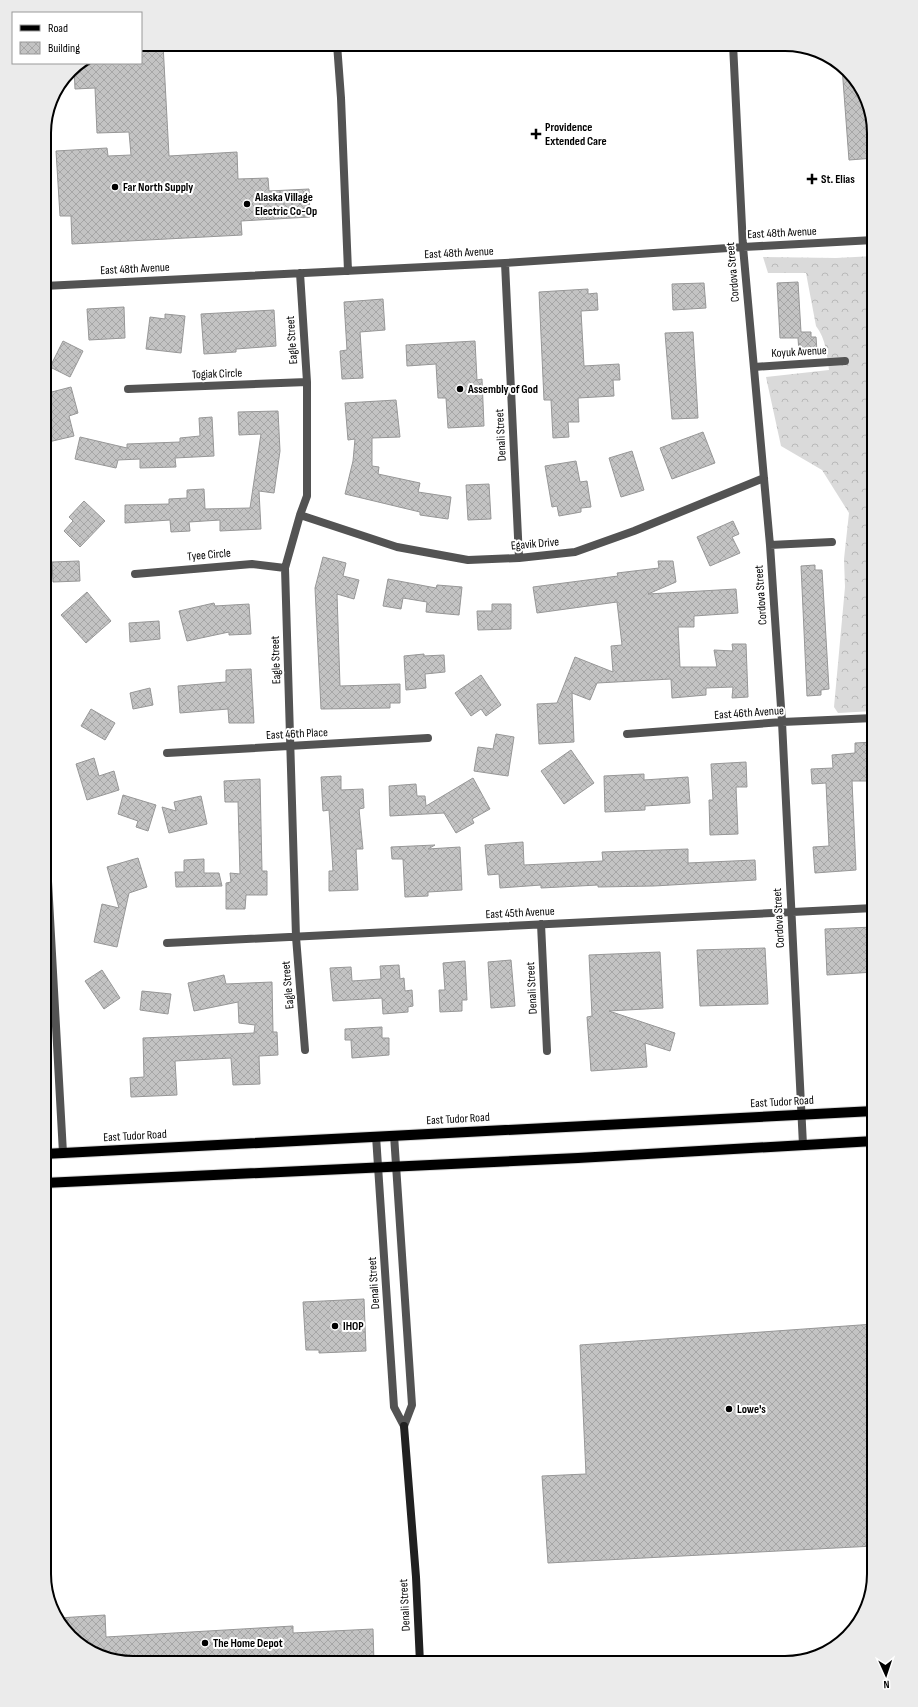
<svg xmlns="http://www.w3.org/2000/svg" width="918" height="1707" font-family="'Sofia Sans Condensed',sans-serif">
<defs>
<pattern id="forest-crowns" width="20" height="18" patternUnits="userSpaceOnUse"><rect width="20" height="18" fill="#dadada"/><path d="M2 6a3 3 0 1 1 6 0M12 15a3 3 0 1 1 6 0" fill="none" stroke="#b9b9b9"/></pattern>
<pattern id="building-cross-hatch" width="8" height="8" patternUnits="userSpaceOnUse"><rect width="8" height="8" fill="#c3c3c3"/><path d="M0 0l8 8M0 8l8-8" fill="none" stroke="#a6a6a6"/></pattern>
</defs>
<rect width="100%" height="100%" fill="#fff"/>
<path fill="url(#forest-crowns)" d="M874,256V711L838,713L834,707L845,587L844,559L849,513L822,470L781,446L766,377L829,370C827,355 826,339 816,326L806,273H768L763,257L836,258Z"/>
<path fill="url(#building-cross-hatch)" stroke="#979797" d="M163,44L169,156L237,152L238,179L268,178L269,191L309,189L310,217L241,221L242,235L72,244L71,216H60L56,151L107,148L108,156L131,155L129,132L97,133L95,88L75,89L74,67L80,63H141V45Z
M842,67L867,98L874,133V158L849,160Z
M798,282L801,332H811V337H816L817,351L799,352L798,338H780L777,283Z
M704,283L706,308L673,310L672,284Z
M588,289V294L597,293L598,310L581,311L584,366L619,364L620,380H613L614,396L578,398L579,422H568L569,437L553,438L551,400H544L539,292Z
M383,299L385,330L360,332L363,378L342,379L340,351L347,350L344,302Z
M124,307L125,338L89,340L87,309Z
M274,310L276,346L236,349V352L204,354L201,314Z
M165,314L185,316L181,353L146,349L150,317L165,319Z
M693,332L698,418L672,419L665,333Z
M63,341L83,351L70,377L50,367Z
M475,341L477,380L482,379L484,426L448,428L446,398H438L436,364L407,366L406,345Z
M71,387L78,413L69,416L74,436L44,443V394Z
M396,400L400,437L372,438V466L379,467L378,474L420,483L418,492L451,497L448,519L420,515V512L345,494L353,461L355,439L348,440L345,403Z
M278,411L280,451L274,493L259,491L261,529L220,531V520L189,522L190,531L171,532L170,520L125,523V505L169,504V499L187,498V490L204,489L205,509L250,508L261,434L239,435L238,412Z
M212,417L214,456L175,458L176,467L140,468V459L118,460L116,468L75,459L80,437L127,448V444L180,442V438L200,436L199,418Z
M703,432L715,463L672,479L660,448Z
M632,451L644,490L621,497L609,458Z
M576,461L580,482L587,481L591,507L581,508V512L559,516L557,506L552,507L545,466Z
M489,484L491,519L468,520L466,485Z
M84,501L105,521L80,547L64,531L73,521L69,517Z
M733,521L739,534L732,537L740,553L710,566L697,537Z
M323,557L346,563L343,576L359,580L354,599L337,594L340,686L400,684V703H390V708L321,709L315,588Z
M79,561L80,581L53,582L52,562Z
M658,561H673L676,582L648,594L736,589L738,613L694,616V627H678L680,667H717L714,650L733,651L732,644H746L748,697L732,698L733,687L706,688V695L672,698L671,679L597,683L590,700L572,693L574,742L539,744L537,704L557,703L575,657L613,672L611,646L622,645L617,602L537,613L533,587L618,576L617,573L659,568Z
M815,565V570H822L829,689L821,690V695L807,696L801,566Z
M388,579L436,588L437,585L462,587L459,615L426,612L427,602L403,598L401,609L383,606Z
M87,592L111,621L86,643L61,615Z
M214,603L215,606L249,604L251,634L229,635V632L187,641L179,611Z
M492,604H511V629L478,630L477,611H492Z
M159,621L160,639L130,642L129,623Z
M424,654V656L444,655L445,672L425,674L426,688L406,690L404,656Z
M251,669L254,723H229L228,709L180,713L178,686L226,682V670Z
M481,675L501,705L486,716L481,709L471,716L455,693Z
M150,688L153,705L133,709L130,693Z
M91,709L115,723L105,740L81,726Z
M496,734L514,737L508,776L474,771L478,747L493,749Z
M874,742V769L866,770L867,781H852L856,870L815,873L813,847L829,846L826,783L812,784L811,769L833,768L832,755L855,753V743Z
M571,750L594,783L564,804L541,771Z
M94,758L99,776L114,771L119,790L87,800L76,764Z
M746,762L747,787H736L738,834L710,835L709,800H713L711,764Z
M644,774V780L688,777L690,803L645,806V810L605,812L604,776Z
M341,776V790L363,789L364,808L359,809L363,849H356L358,890L329,891V871H333L329,810L323,811L321,777Z
M473,778L490,809L472,819L474,823L456,833L444,813L390,816L389,786L416,784L417,796H425L426,806Z
M260,779L262,871H267V895H246L245,909H226V883L231,882L230,873L240,874L238,802H225L224,781Z
M123,795L156,805L148,831L136,827L138,821L118,814Z
M201,796L207,824L169,833L162,807L176,811L174,802Z
M523,842L524,865L603,861L602,852L688,849V863L755,860L756,880L654,886L598,887V885L541,888V885L500,888L499,874L488,875L485,845Z
M435,845L428,849L460,847L462,890L428,892V896L405,897L403,859H392L391,847Z
M138,858L147,887L129,893L117,947L94,942L102,904L119,908L107,867Z
M204,859V873H219L222,886L176,887L175,872H184V860Z
M874,927V972L827,975L825,929Z
M765,948L768,1004L700,1006L697,950Z
M660,952L663,1008L609,1011L675,1033L670,1051L645,1043L647,1067L591,1071L587,1017L592,1016L589,955Z
M511,960L515,1006L491,1008L488,962Z
M465,961L467,1000H462V1011L440,1012L439,990H445L443,963Z
M399,965L400,979L404,978L405,991L412,990L413,1006L408,1007V1012L383,1014L382,998L333,1001L330,968L351,967L352,981L381,979L380,966Z
M102,970L120,998L104,1009L85,981Z
M224,975L226,984L272,982L273,1032H277L278,1055L259,1056L260,1084L233,1085L231,1058L175,1061L177,1095L131,1097L130,1078L144,1077L143,1038L254,1033L255,1025L239,1023L238,1002L194,1011L188,983Z
M142,991L171,994L168,1014L140,1010Z
M382,1027V1038H389V1055L352,1058L351,1040H345V1029Z
M364,1299L366,1351L319,1353V1350H306L303,1302Z
M874,1324V1546L548,1563L542,1476L586,1474L580,1345Z
M105,1615L106,1637L293,1626V1633L373,1629L374,1663H127L83,1648L59,1618Z"/>
<g fill="none" stroke-linecap="round" stroke-linejoin="round">
<g stroke="#dbdbdb" stroke-width="12">
<path id="primary" d="M44,1154L874,1111
M44,1183L578,1158L874,1141"/>
</g>
<path stroke="#535353" stroke-width="8" d="M337,44L341,98L348,271
M733,44L743,247L770,545L782,722L803,1145
M505,263L519,558
M300,273L307,382V496L300,515L285,568L296,937L305,1050
M44,286L505,263L743,247L874,240
M754,367L845,361
M128,389L307,382
M300,515L397,547L468,560L519,558L575,552L634,531L764,478
M770,545L832,542
M135,574L252,564L285,568
M627,734L782,722L874,718
M167,753L428,738
M44,809L63,1153
M541,924L547,1051
M167,943L874,908
M394,1135L412,1405L404,1426
M376,1136L394,1407L404,1426"/>
<path stroke="#202020" stroke-width="8" d="M404,1426L416,1577L420,1663"/>
<use href="#primary" stroke="#000" stroke-width="10"/>
</g>
<g fill="#000" stroke="#fff" stroke-width="1.5">
<path d="M534 128h4v4h4v4h-4v4h-4v-4h-4v-4h4z"/>
<path d="M810 173h4v4h4v4h-4v4h-4v-4h-4v-4h4z"/>
<circle cx="115" cy="187" r="4"/>
<circle cx="247" cy="204" r="4"/>
<circle cx="460" cy="389" r="4"/>
<circle cx="335" cy="1326" r="4"/>
<circle cx="729" cy="1409" r="4"/>
<circle cx="205" cy="1643" r="4"/>
</g>
<g text-anchor="middle" dominant-baseline="central" stroke-width="4" stroke-linejoin="round" paint-order="stroke">
<g font-size="12" font-weight="bold" fill="#000" stroke="#fff" text-anchor="start">
<text x="545" y="127">Providence<tspan x="545" dy="14">Extended Care</tspan></text>
<text x="821" y="179">St. Elias</text>
<text x="123" y="187">Far North Supply</text>
<text x="255" y="197">Alaska Village<tspan x="255" dy="14">Electric Co-Op</tspan></text>
<text x="468" y="389">Assembly of God</text>
<text x="343" y="1326">IHOP</text>
<text x="737" y="1409">Lowe's</text>
<text x="213" y="1643">The Home Depot</text>
</g>
<g font-size="12" fill="#000" stroke="#fff">
<text transform="translate(782 233) rotate(-3)">East 48th Avenue</text>
<text transform="translate(459 253) rotate(-3)">East 48th Avenue</text>
<text transform="translate(135 269) rotate(-3)">East 48th Avenue</text>
<text transform="translate(733 272) rotate(-95)">Cordova Street</text>
<text transform="translate(292 340) rotate(-94)">Eagle Street</text>
<text transform="translate(799 352) rotate(-3)">Koyuk Avenue</text>
<text transform="translate(217 374) rotate(-2)">Togiak Circle</text>
<text transform="translate(501 435) rotate(-93)">Denali Street</text>
<text transform="translate(535 544) rotate(-5)">Egavik Drive</text>
<text transform="translate(209 555) rotate(-5)">Tyee Circle</text>
<text transform="translate(761 595) rotate(-94)">Cordova Street</text>
<text transform="translate(276 660) rotate(-92)">Eagle Street</text>
<text transform="translate(749 713) rotate(-4)">East 46th Avenue</text>
<text transform="translate(297 734) rotate(-3)">East 46th Place</text>
<text transform="translate(520 913) rotate(-3)">East 45th Avenue</text>
<text transform="translate(779 918) rotate(-93)">Cordova Street</text>
<text transform="translate(288 985) rotate(-95)">Eagle Street</text>
<text transform="translate(532 988) rotate(-93)">Denali Street</text>
<text transform="translate(782 1102) rotate(-3)">East Tudor Road</text>
<text transform="translate(458 1119) rotate(-3)">East Tudor Road</text>
<text transform="translate(135 1136) rotate(-3)">East Tudor Road</text>
<text transform="translate(374 1283) rotate(-94)">Denali Street</text>
<text transform="translate(405 1605) rotate(-93)">Denali Street</text>
</g>
</g>
<path d="M0 0H918V1707H0ZM133 51H785A82 82 0 0 1 867 133V1574A82 82 0 0 1 785 1656H133A82 82 0 0 1 51 1574V133A82 82 0 0 1 133 51Z" fill="#ebebeb" fill-rule="evenodd"/>
<path fill="none" stroke="#000" stroke-width="2" d="M133 51H785A82 82 0 0 1 867 133V1574A82 82 0 0 1 785 1656H133A82 82 0 0 1 51 1574V133A82 82 0 0 1 133 51Z"/>
<rect x="12" y="12" width="130" height="52" fill="#ffffff" stroke="#999999"/>
<rect x="20" y="25" width="20" height="6" fill="#000000" stroke="#999999"/>
<text x="48" y="32" font-size="12" fill="#000000">Road</text>
<rect x="20" y="42" width="20" height="12" fill="url(#building-cross-hatch)" stroke="#999999"/>
<text x="48" y="52" font-size="12" fill="#000000">Building</text>
<g transform="translate(886 1675) rotate(177)" stroke="#ffffff" stroke-width="3" paint-order="stroke">
<path d="M0-3L7 15L0 10L-7 15Z" fill="#000000"/>
<text y="-6" font-size="11" font-weight="bold" text-anchor="middle" fill="#000000">N</text>
</g>
</svg>
